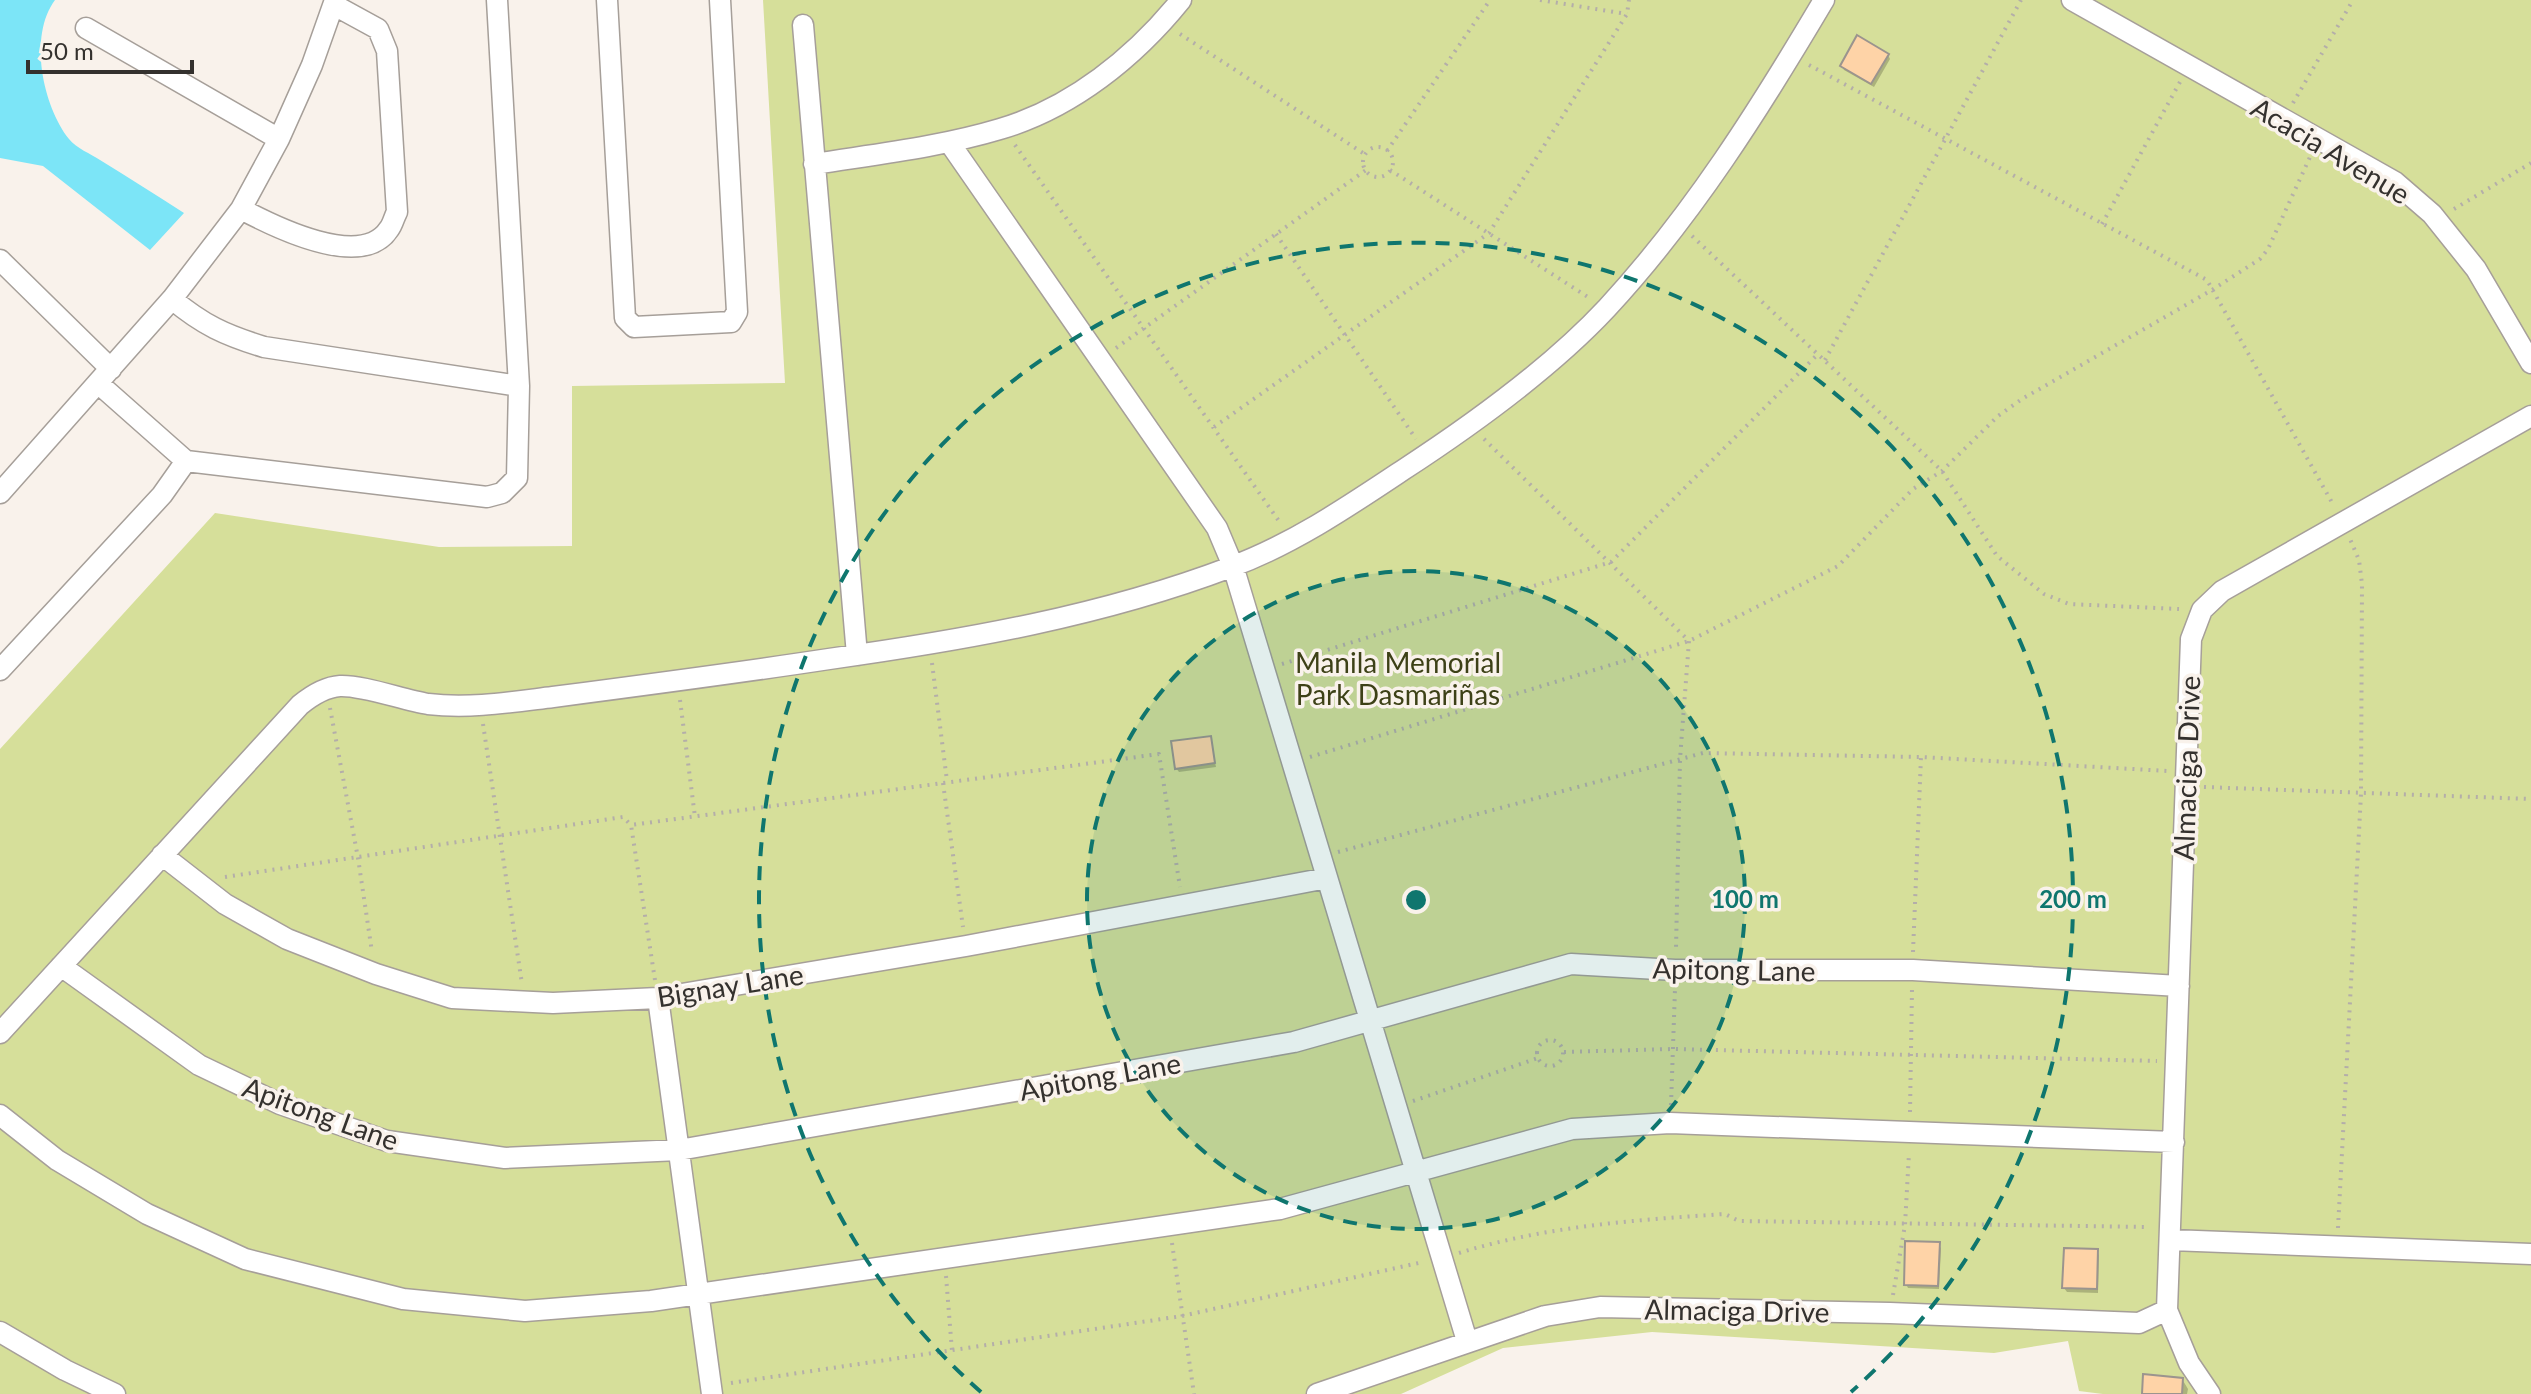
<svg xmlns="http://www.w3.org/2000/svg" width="2531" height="1394" font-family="Lato,sans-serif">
<rect width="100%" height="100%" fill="#f9f2eb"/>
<path fill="#d6df9a" d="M763,0H2531V1394H2103L2079,1391L2068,1341L1994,1353L1652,1332L1503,1348L1401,1394H0V749L215,513L439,547L572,546V386L785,383Z"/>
<path fill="#7ce5f7" d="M0,0H55C28,36 43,106 69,139C76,148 91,154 100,160C128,177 156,195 184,213L150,250L43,166L0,158Z"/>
<path fill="#0003" d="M1888,55L1890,59L1874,87L1844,70L1842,66Z
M1210,738L1216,767L1179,772L1176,768Z
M1938,1244L1941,1248L1939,1289L1908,1288L1906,1284Z
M2097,1251L2099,1255L2098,1293L2067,1292L2064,1288Z
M2182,1379L2188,1389L2187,1394H2144Z"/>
<path fill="#fed3a7" stroke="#9b948e" stroke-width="2" d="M1857,35L1889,54L1871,84L1840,66Z
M1211,736L1215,763L1175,769L1171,741Z
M1905,1241L1940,1242L1938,1286L1904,1285Z
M2064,1248L2098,1249L2097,1289L2062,1288Z
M2143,1374L2183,1378L2182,1394H2142Z"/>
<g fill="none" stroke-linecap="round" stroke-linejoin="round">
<g stroke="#a69f99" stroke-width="23">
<path id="minor" d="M607,0L625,318L634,327L731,322L737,312L720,0
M2072,0L2395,182L2432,214L2476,269L2531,363
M803,25L857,655
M86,28L279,139
M949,142L1217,528L1233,566L1467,1341
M814,164C877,154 940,147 1000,129C1072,108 1135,57 1181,0
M241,209C273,226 362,271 389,229C393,224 394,217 397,212L387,51L378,29L334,5
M0,260L111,369
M172,299C203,325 225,335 264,347L519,386
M99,384L186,461L487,497L502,493L517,478L519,386L497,0
M0,493L172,299L241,209L279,139L312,65L335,0
M0,670L162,495L186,461
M162,855L225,904L287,939L376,974L452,998L553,1003L658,998L966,946L1327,878
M61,966L199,1065L280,1104L387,1141L505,1158L679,1150L1294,1042L1571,964L1675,970H1913L2179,986
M658,998L712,1394
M0,1033L300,705C311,696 325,687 340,686C363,685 403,700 428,704C470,709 512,702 553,697C645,685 737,673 829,659C965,640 1102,616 1231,567C1293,544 1349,506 1403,470C1472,425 1551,368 1607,308C1693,215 1760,108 1824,0
M0,1115L57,1160L147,1214L245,1259L403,1299L525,1311L651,1301L1280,1209L1572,1129L1670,1123L2174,1142
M2171,1240L2531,1254
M0,1332L65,1370L115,1394
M1317,1394L1545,1316L1600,1307L1890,1313L2139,1323L2167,1310
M2210,1394L2189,1363L2167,1310L2191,639L2202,610L2222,591L2531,416"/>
</g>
<path stroke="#b4aea9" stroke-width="4" stroke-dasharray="2 6" stroke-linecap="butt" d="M1540,0L1627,14
M1180,34L1366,155
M1809,65L2207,280L2334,506
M2293,103L2353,0
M1015,145L1281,524
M1363 162a15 15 0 1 1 30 0a15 15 0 1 1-30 0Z
M1387,151L1490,0
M1390,170L1591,299
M2454,209L2531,163
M2102,224L2180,82
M1276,234L1416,439
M1692,236L1942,471L1997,556L2044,594L2069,604L2179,609
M1116,348L1366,170
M1825,360L2021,0
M1214,427L1489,233L1627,14L1629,0
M1484,439L1689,641L1680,759L1676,949
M932,663L947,781
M1282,664L1611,562L1818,354
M680,700L695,817
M330,708L358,858L372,952
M483,724L522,984
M1310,757L1689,641L1838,566L1913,489L1942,471L1998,416L2022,399L2212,290L2260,259L2268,249L2310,157
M943,783L963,927
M2204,787L2531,799
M1338,852L1703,753L1921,757L2168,771
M225,877L623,817L631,825
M1913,952L1921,757
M655,980L631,825L1159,754L1180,887
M1537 1053a13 13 0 1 1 26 0a13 13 0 1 1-26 0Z
M1564,1052L1673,1049L2157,1061
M1413,1101L1538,1058
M1671,1105L1675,989
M1910,1112L1912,989
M2338,1228L2361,794L2362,584L2359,560L2350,539
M1172,1243L1194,1394
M1459,1253C1546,1226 1635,1220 1725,1214L1739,1221L2149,1227
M946,1276L952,1351
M1893,1295L1905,1225L1909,1153
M731,1383L1182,1316L1423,1262"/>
<use href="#minor" stroke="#fff" stroke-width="20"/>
</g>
<circle cx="1416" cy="900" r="329" fill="#0f766e" fill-opacity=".12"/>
<g fill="none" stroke="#0f766e" stroke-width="4" stroke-dasharray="14 10">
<circle cx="1416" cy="900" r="329"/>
<path d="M981 1392A657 657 0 1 1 1851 1392"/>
</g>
<g text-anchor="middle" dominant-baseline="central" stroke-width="7" stroke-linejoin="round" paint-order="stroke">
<g font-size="28" fill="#34312e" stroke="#f9f2eb">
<text transform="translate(2331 150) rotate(31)">Acacia Avenue</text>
<text transform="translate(2186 768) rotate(-88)">Almaciga Drive</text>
<text transform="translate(1734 969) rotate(1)">Apitong Lane</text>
<text transform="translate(730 985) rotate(-9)">Bignay Lane</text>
<text transform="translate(1100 1076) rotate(-10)">Apitong Lane</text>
<text transform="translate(321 1113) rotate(20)">Apitong Lane</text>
<text transform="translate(1737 1310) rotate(1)">Almaciga Drive</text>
</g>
<g font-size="28" fill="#3d4117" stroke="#f9f2eb">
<text x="1398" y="662">Manila Memorial<tspan x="1398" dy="32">Park Dasmariñas</tspan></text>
</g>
</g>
<circle cx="1416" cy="900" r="12" fill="#0f766e" stroke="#f9f2eb" stroke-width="4"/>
<g font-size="24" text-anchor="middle" font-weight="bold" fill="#0f766e" stroke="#f9f2eb" stroke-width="7" stroke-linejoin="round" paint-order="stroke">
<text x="1745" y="908">100 m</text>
<text x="2073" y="908">200 m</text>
</g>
<path d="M28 60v12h164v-12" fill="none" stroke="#34312e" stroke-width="4"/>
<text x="40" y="60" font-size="24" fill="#34312e" stroke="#f9f2eb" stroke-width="6" paint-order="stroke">50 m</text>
</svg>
